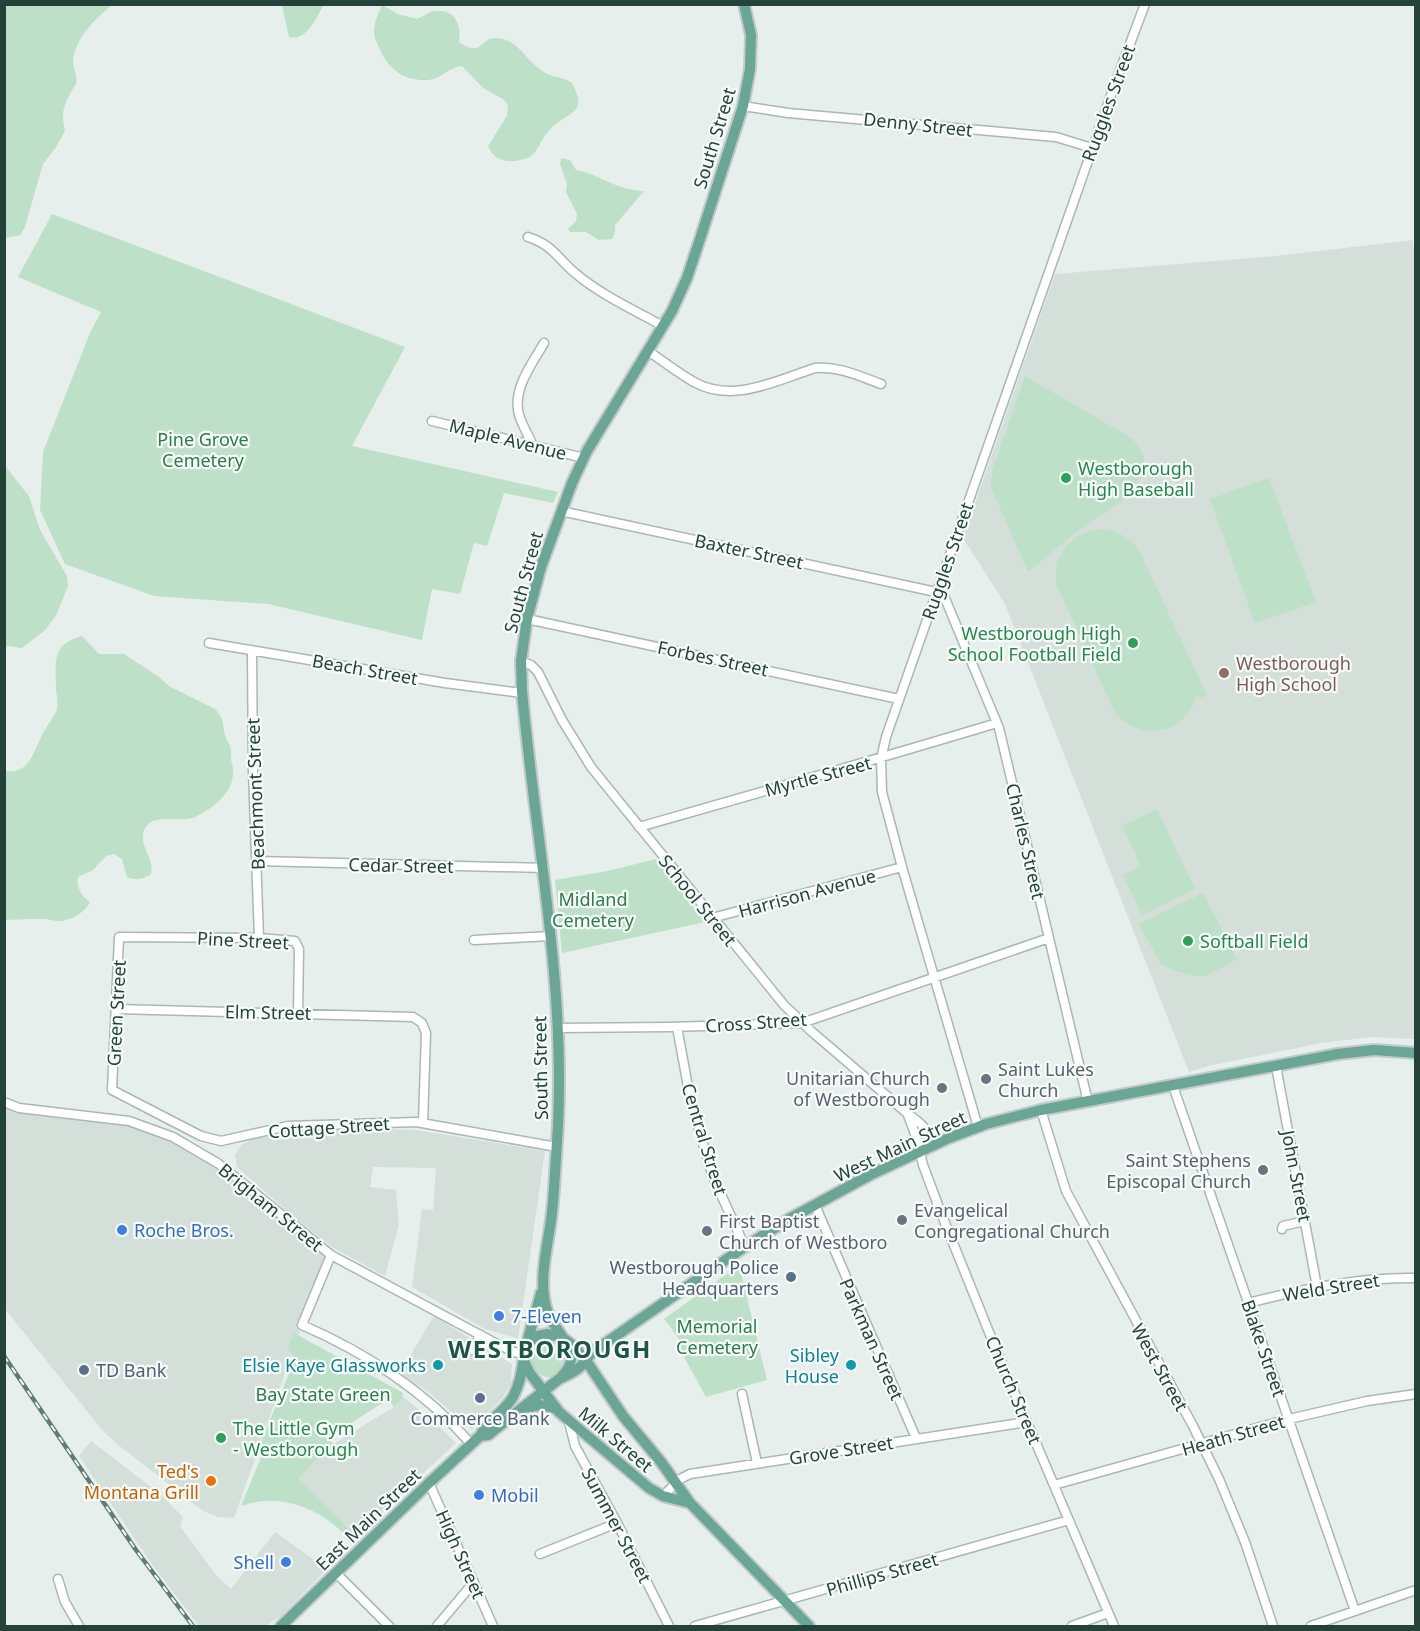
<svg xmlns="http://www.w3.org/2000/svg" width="1420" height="1631" font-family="'Noto Sans',sans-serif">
<rect width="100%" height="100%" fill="#e6efeb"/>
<path fill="#d4dfda" d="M1413,240L1416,281L1415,1039L1372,1037L1321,1043L1208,1066L1189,1072L1005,604L963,538L1055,274L1276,256Z
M4,1102L129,1121L173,1137L219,1164L331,1255L302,1325L234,1518L218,1517L203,1511L117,1444L102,1430L5,1309Z
M347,1128L416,1130L545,1151L518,1339L483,1328L412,1287L422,1209L433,1210L436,1168L373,1167L370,1187L396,1190L399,1224L385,1276L332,1247L296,1219L237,1167L235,1155L241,1145L257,1137Z
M434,1316L512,1364L511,1383L504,1396L472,1430L425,1389L399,1374Z
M403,1397L430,1418L456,1443L356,1536L299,1478L327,1448L394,1407Z
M91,1441L159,1493L183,1517L180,1526L216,1575L231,1589L275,1532L327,1569L282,1615L265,1626H199L151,1563L79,1456Z"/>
<path fill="#bfe0c8" d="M4,5H112C96,18 75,38 73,61C73,68 78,76 76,84C75,87 72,89 71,92C63,106 61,115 65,131L56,147L43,164L25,227L20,235L5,238Z
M282,5V4L324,5C316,17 307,42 289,37Z
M382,5L398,14L417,19C422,17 429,12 434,11C455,8 462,25 459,42C483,58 479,38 496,38C517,38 526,60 541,70C550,77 562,77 571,82C592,117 563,111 547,133C540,141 539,150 530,157C514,163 496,165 488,146L507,116L508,105L503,99L483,88L462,66C449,67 441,79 428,80C402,81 387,68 378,45C376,41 374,37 374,32C374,23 378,14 382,5Z
M561,158L570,160L576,170C602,175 615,190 644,191L615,225V232L612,239L599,240L586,232H570L568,229L576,221L577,214L566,192L567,184L560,164Z
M52,214L405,347L352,446L558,492L553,503L504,493L487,546L474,543L460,594L432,589L422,640L268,604L154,596L65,564L40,510L43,452L90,333L101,312L18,277Z
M1025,376L1133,439L1144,456V472L1125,499L1081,528L1028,572L990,485L993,469Z
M5,466L29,496L40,530L67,576L68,586L56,616L44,631L22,648L8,646L5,647Z
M1269,478L1316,602L1255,623L1210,499Z
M1099,529C1115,530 1127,535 1138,548L1207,695L1200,698L1197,694C1186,735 1143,743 1115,713L1057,586C1052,556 1069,534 1099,529Z
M82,636L99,654H124L159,677L169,686L215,709C225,718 222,727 226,738C227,741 229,743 230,746C232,750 231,756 231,760C232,764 234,769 233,774C232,794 212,809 195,817C181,824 152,811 144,830C138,845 155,859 151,874C143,879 137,881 127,877L122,859L114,854L106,856L93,870L78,877C76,887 81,896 90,902C85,913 70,921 58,921C53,921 49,919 44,919C31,918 17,920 5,920V771C30,775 34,750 43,733C47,725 54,718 57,709C58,703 57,697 56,690C56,663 50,645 82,636Z
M1157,809L1195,889L1142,915L1123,875L1141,866L1122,826Z
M656,859L705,922L562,953L555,880L607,871Z
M1203,893L1237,959L1206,976H1195L1173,970L1162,965L1138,924Z
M739,1265L767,1380L706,1397L678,1346L679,1339L664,1319Z
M294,1333L403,1393V1397L394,1407L388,1399L329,1438L333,1445L327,1448L299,1478L356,1536L350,1541C325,1510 281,1491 241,1506L265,1448L260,1445L290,1371L293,1356L288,1348Z
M531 1359a18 18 0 1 1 36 0a18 18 0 1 1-36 0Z"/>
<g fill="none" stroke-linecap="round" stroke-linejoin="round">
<g stroke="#a8b8b2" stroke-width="11">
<path id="minor" d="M743,106L788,113L1056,137L1092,148
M528,237C553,245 557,258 575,273C601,295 634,310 663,326
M648,351C663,361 678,373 694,382C733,404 777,380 815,368C839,366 859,376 881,384
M432,421L584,458
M533,446C529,436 522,425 519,415C512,389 532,364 544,343
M561,511L936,592L944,596L999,728L1088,1102
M527,619L899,699
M209,643L445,683L522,693
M252,650L253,772L259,938
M521,661L531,665L538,672L562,720L591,767L784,1005L811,1031L908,1114C921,1123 928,1129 933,1145
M639,827C758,793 878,759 997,723
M258,861L544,868
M712,918L902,867
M474,940L551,936
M117,1009L413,1017L422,1023L426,1033L423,1122
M298,1013L299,949L295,941L259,938L119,937L112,1090L201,1136L221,1141L288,1126L416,1122L557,1147
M677,1027L691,1103L713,1177L745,1247
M558,1028L669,1027L802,1023L1049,938
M1276,1066L1317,1287
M1173,1086L1355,1611
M4,1102L19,1108L129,1121L173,1137L219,1164L331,1255L497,1344L514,1352L524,1354
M1041,1110L1066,1191L1193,1426L1219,1479L1245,1542L1273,1626
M908,1115L917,1139L923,1165L941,1213L995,1347L1114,1626
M978,1127L902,867L882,792L881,759L886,737L1116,81L1145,4
M815,1205L916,1438
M1282,1229L1283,1226L1305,1221
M331,1255L302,1325C365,1352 426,1392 471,1444
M1248,1303C1303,1289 1358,1277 1416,1278
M471,1350L481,1335
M742,1394L757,1463
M569,1422L575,1446L617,1523L669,1626
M429,1483L493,1626
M1054,1485L1289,1419L1367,1401L1416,1394
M663,1496L680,1479L690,1474L1027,1422
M540,1554L617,1523
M336,1573L389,1626
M58,1579L65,1602L79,1626
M437,1626L474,1582
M695,1626L1069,1520
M1072,1626L1108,1613
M1311,1626L1416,1590"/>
</g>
<g stroke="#c2cac8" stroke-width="14">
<path id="major" d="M563,1338C557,1328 549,1319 546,1307C538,1276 549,1242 552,1212C555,1183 556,1154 558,1126C565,979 535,836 522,691L521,661L527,619L541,567L572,483L587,451L672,311L687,278L700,239L743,106L750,69L751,35L744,4
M528,1344L537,1336L548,1334L563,1338L572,1345L585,1359L623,1416L661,1462L690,1503L809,1626
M524,1361L529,1372L559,1412L649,1488L663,1496L690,1503
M562,1376C572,1366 574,1356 568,1343
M523,1408L541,1405L557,1409
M480,1436L488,1435L559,1379C567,1375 574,1373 581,1366C585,1362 588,1356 594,1351L743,1248L789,1219L870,1175L949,1138L986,1124L1041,1110L1338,1054L1374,1050L1416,1053
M281,1626L429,1483L480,1436C487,1421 504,1412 513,1397C521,1382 522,1368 525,1352C529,1332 536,1313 541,1293"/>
</g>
<use href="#minor" stroke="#fff" stroke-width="8"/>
<use href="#major" stroke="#6aa596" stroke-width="10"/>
<g stroke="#5f7d75" stroke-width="4.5">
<path id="rail" d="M4,1356L136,1550L193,1626"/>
</g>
<use href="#rail" stroke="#f7fbf9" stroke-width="2" stroke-dasharray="7" stroke-linecap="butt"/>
</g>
<g fill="#2e9e5b" stroke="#f7fbf9" stroke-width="2">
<circle cx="1066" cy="478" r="6"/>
<circle cx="1133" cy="643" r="6"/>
<circle cx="1188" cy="941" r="6"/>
<circle cx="221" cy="1438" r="6"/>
</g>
<circle fill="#8d6e63" stroke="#f7fbf9" stroke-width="2" cx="1224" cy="673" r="6"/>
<g fill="#6b7280" stroke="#f7fbf9" stroke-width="2">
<circle cx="986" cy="1079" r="6"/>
<circle cx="942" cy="1088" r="6"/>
<circle cx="1263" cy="1170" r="6"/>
<circle cx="902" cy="1220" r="6"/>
<circle cx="707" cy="1231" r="6"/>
</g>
<g fill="#3f7fe0" stroke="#f7fbf9" stroke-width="2">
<circle cx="122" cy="1230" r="6"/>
<circle cx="499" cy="1316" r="6"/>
<circle cx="479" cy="1495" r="6"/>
<circle cx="286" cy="1562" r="6"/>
</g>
<g fill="#5c6f8a" stroke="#f7fbf9" stroke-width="2">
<circle cx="791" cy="1277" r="6"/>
<circle cx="84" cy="1370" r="6"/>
<circle cx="480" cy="1398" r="6"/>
</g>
<g fill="#0f9aa8" stroke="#f7fbf9" stroke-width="2">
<circle cx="438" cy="1365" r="6"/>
<circle cx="851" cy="1365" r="6"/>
</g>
<circle fill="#e8710a" stroke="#f7fbf9" stroke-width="2" cx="211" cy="1481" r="6"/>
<g text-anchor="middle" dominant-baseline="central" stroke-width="4.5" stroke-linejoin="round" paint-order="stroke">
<g font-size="18" fill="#24423a" stroke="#f7fbf9">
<text transform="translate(1108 103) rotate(-70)">Ruggles Street</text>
<text transform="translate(918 124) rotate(6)">Denny Street</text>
<text transform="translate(714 138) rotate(-73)">South Street</text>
<text transform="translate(508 439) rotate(14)">Maple Avenue</text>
<text transform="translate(749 551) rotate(12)">Baxter Street</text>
<text transform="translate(947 561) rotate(-71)">Ruggles Street</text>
<text transform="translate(523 582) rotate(-75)">South Street</text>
<text transform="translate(713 658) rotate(12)">Forbes Street</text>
<text transform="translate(365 669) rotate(10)">Beach Street</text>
<text transform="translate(818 776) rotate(-15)">Myrtle Street</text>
<text transform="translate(255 794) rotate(-92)">Beachmont Street</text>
<text transform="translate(1026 841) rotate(77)">Charles Street</text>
<text transform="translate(401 865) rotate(1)">Cedar Street</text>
<text transform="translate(807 893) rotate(-15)">Harrison Avenue</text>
<text transform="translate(698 900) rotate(51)">School Street</text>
<text transform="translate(243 940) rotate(3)">Pine Street</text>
<text transform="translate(268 1012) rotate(1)">Elm Street</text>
<text transform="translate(116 1013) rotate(-87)">Green Street</text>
<text transform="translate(756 1022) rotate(-4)">Cross Street</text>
<text transform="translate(540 1068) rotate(-91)">South Street</text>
<text transform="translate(329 1127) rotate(-4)">Cottage Street</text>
<text transform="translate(705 1139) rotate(73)">Central Street</text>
<text transform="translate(900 1146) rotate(-25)">West Main Street</text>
<text transform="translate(1297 1176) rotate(79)">John Street</text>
<text transform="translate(271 1207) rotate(39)">Brigham Street</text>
<text transform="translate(1331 1287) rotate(-9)">Weld Street</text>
<text transform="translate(872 1339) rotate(66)">Parkman Street</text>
<text transform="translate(1264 1348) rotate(71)">Blake Street</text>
<text transform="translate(1160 1367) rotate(61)">West Street</text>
<text transform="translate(1014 1390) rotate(67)">Church Street</text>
<text transform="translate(1233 1435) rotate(-16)">Heath Street</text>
<text transform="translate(616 1439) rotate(40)">Milk Street</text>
<text transform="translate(841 1450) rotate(-9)">Grove Street</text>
<text transform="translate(368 1519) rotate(-44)">East Main Street</text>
<text transform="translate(617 1525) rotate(62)">Summer Street</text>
<text transform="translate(461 1554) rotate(66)">High Street</text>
<text transform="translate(882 1574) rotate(-16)">Phillips Street</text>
</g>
<g font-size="18" fill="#2d7a4b" stroke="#f7fbf9">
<text x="203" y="439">Pine Grove<tspan x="203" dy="21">Cemetery</tspan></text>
<text x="593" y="899">Midland<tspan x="593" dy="21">Cemetery</tspan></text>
<text x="717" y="1326">Memorial<tspan x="717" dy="21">Cemetery</tspan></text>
<text x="323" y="1394">Bay State Green</text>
</g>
<g font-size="18" fill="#27864d" stroke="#f7fbf9" text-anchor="start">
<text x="1078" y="468">Westborough<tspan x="1078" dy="21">High Baseball</tspan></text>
<text x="1121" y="633" text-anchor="end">Westborough High<tspan x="1121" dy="21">School Football Field</tspan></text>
<text x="1200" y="941">Softball Field</text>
<text x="233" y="1428">The Little Gym<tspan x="233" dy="21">- Westborough</tspan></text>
</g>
<g font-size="18" fill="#785e54" stroke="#f7fbf9" text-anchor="start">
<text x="1236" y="663">Westborough<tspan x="1236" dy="21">High School</tspan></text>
</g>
<g font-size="18" fill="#5b616d" stroke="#f7fbf9" text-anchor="start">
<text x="998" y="1069">Saint Lukes<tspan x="998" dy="21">Church</tspan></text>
<text x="930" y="1078" text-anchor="end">Unitarian Church<tspan x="930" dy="21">of Westborough</tspan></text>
<text x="1251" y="1160" text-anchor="end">Saint Stephens<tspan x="1251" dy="21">Episcopal Church</tspan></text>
<text x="914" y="1210">Evangelical<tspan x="914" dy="21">Congregational Church</tspan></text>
<text x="719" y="1221">First Baptist<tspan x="719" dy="21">Church of Westboro</tspan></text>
</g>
<g font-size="18" fill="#366cbe" stroke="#f7fbf9" text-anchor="start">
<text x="134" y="1230">Roche Bros.</text>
<text x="511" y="1316">7-Eleven</text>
<text x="491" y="1495">Mobil</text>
<text x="274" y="1562" text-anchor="end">Shell</text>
</g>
<g font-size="18" fill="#4e5e75" stroke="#f7fbf9" text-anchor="end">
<text x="779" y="1267">Westborough Police<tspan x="779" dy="21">Headquarters</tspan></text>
<text x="96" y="1370" text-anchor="start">TD Bank</text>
<text x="480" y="1418" text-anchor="middle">Commerce Bank</text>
</g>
<g font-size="18" fill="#0d838f" stroke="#f7fbf9" text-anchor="end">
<text x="839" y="1355">Sibley<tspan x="839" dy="21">House</tspan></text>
<text x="426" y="1365">Elsie Kaye Glassworks</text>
</g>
<g font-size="18" fill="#c56008" stroke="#f7fbf9" text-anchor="end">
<text x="199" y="1471">Ted's<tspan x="199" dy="21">Montana Grill</tspan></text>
</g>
<g font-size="24" font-weight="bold" letter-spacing="1.5" fill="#1f5548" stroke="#f7fbf9">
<text x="550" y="1348">WESTBOROUGH</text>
</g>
</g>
<rect width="1420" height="1631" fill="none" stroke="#24423a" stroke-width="12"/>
</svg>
